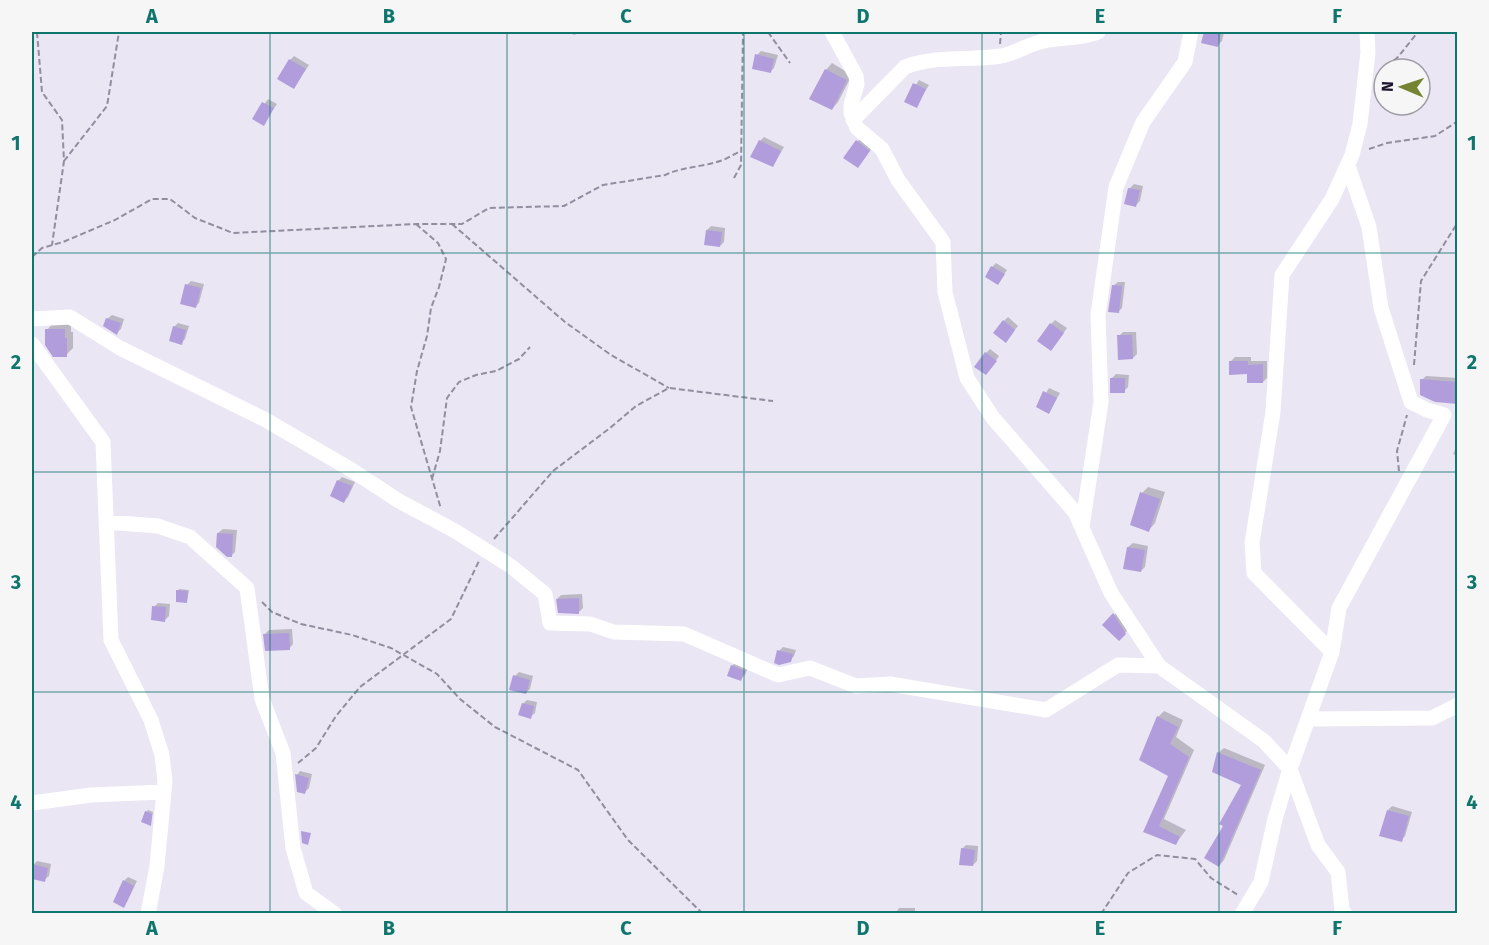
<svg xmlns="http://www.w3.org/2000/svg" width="1489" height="945" font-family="'Fira Sans',sans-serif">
<rect width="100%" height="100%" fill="#eae6f4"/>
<path fill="#0003" d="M565,32H578L575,35Z
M1205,32H1224L1222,41L1218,45L1203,42Z
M761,51L778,55L774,68L770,72L757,55Z
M294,56L309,65L294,87L290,60Z
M832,63L852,75L838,102L832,109L826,70Z
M919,80L929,85L916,106L906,101Z
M268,99L277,104L263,124L254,119Z
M764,137L784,147L773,166L760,141Z
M861,137L873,147L861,162L845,158Z
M1134,184L1143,186L1140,201L1136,205L1130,188Z
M711,226L725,228L724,242L720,246L707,230Z
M996,263L1007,270L998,283L992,267Z
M191,281L204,284L199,303L195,307L187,285Z
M1118,282H1125L1122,308L1118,312L1113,286Z
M112,315L124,319L121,329L117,333L107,319Z
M1008,317L1018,326L1009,337L1004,321Z
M1055,320L1067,328L1055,345L1051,324Z
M53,323H71V332H73V348L66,355L47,330Z
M178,323L189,326L185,339L181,343L174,327Z
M1123,332H1136L1137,354L1133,358L1119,336Z
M990,349L999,356L990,369L986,353Z
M1235,357H1251V361H1267V378L1263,382L1248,373L1231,361Z
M1116,374L1129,375L1128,387L1124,391L1111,379Z
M1426,376L1458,378V402L1422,380Z
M1049,388L1060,393L1049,412L1038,406Z
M1457,446H1458V456L1453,454Z
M342,477L355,482L348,497L344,501L338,481Z
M1148,487L1165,492L1155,523L1149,530L1142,493Z
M223,529L237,530L235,552L231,556L218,533Z
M1133,543L1148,546L1145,567L1141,571L1128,547Z
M179,589L189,590L187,601L178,591Z
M582,594L583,608L579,612L557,599L561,595Z
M158,603L170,604L169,616L165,620L154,607Z
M1118,611L1129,629L1119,639L1104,625Z
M292,629L293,644L289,649L265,634L269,630Z
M783,647L796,650L794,656L790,661L779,651Z
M736,662L748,667L745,675L740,679L732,666Z
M519,672L533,676L530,689L526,693L515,676Z
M527,700L537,702L535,713L530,717L523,704Z
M1164,711L1183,720L1176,737L1194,750L1164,819L1186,830L1176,843L1145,831L1170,775L1158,717Z
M1224,748L1265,765L1224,860L1219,866L1225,825L1243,785L1218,753Z
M300,771L312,774L309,788L305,792L297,775Z
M1392,806L1412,812L1405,836L1401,841L1388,810Z
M148,810L153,812L151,824L146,812Z
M966,845L978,846L977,861L973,865L962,849Z
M37,861L51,864L49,876L44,880L32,877L33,865Z
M128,877L137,881L127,902L123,906L124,881Z
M899,908H915V914H895Z"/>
<path fill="#b19ddc" d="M1204,32H1221L1218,47L1201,43Z
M755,54L774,59L771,73L752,69Z
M289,59L306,69L294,89L277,79Z
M825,69L847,80L832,110L809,99Z
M913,83L926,89L917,108L904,102Z
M262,102L274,108L264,126L252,119Z
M759,140L781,151L773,167L750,157Z
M856,140L870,151L858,168L843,158Z
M1128,188L1140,190L1136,207L1124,204Z
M706,230L722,232L720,247L704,245Z
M991,266L1005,274L998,285L985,277Z
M185,284L201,288L196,308L180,304Z
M1112,285L1122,286L1119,313L1108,312Z
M106,318L121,323L117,335L103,326Z
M1003,320L1015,330L1006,343L993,333Z
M1050,323L1064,333L1051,351L1037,341Z
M173,326L186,330L182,345L169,341Z
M45,329H65V338H67V357H53L45,345Z
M1117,335H1132L1133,359L1118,360Z
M985,352L997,361L986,375L974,367Z
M1229,361H1248V365L1263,364V383H1247V374L1229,375Z
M1110,378H1125V393H1110Z
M1420,379L1458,382V404L1435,402L1420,395Z
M1043,391L1057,398L1049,414L1036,407Z
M337,480L352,486L344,503L330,496Z
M1140,492L1160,499L1149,532L1130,525Z
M217,533L233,534L232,557H227L216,547Z
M1127,547L1145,550L1141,572L1123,569Z
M176,590L188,591L187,603L176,602Z
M579,598V614L558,613L556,599Z
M152,606L166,607L165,622L151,620Z
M1113,613L1126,634L1119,641L1102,625Z
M289,633L290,650L265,651L263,634Z
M777,650L793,654L791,662L779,665L774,663Z
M731,665L745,671L741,681L727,676Z
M513,675L530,680L526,694L509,690Z
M522,703L534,706L531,719L518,715Z
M1157,716L1178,727L1170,744L1189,757L1159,826L1180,837L1176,845L1143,832L1168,776L1139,760Z
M1217,752L1261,770L1219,867L1204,858L1223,826L1219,824L1241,785L1212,772Z
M295,774L309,778L305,794L297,792Z
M1387,810L1409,816L1402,842L1379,836Z
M145,811L152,814L151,826L141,822Z
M301,831L311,833L308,845L302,843Z
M961,848L975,850L973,866L959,865Z
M32,864L48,868L45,882L32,879Z
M123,880L134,886L124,908L113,902Z"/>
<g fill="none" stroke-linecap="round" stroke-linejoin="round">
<path stroke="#938da0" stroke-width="2" stroke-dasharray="6 3" stroke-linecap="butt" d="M37,32L42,92L62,120L64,161L52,245
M768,32L790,63
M1000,44L1001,32
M1380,72L1398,57L1418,32
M1369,149L1387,143L1435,136L1458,121
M64,161L107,106L119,32
M734,178L741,165L743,32
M416,224L438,243L446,259L439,287L431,308L427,336L417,371L411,407L441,509
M452,224L565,322L611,355L669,388
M32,257L42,248L63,242L115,220L152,199H170L195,218L233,233L416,224H462L489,208L564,206L603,185L665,175C682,167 702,167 720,161C727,159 734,154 741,151
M1414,365L1421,281L1458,222
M1399,471L1397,451L1407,415
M432,479L440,451L447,398L459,382L476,375L496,371L519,359L530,347
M494,539L553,471L610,428L636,406L669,388L773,401
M262,602L272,612L301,624L352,635L391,648L437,674L460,699L495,727L578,770L628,840L703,914
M298,763L316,748L336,716L360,687L451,619L479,561
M1101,914L1128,873L1157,855L1195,859L1211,878L1238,895"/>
<path stroke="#fff" stroke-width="15" d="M832,32L856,76L857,84L851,105V113L857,128L882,149L898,180L943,242L945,292L967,378L993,418L1075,512L1111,593L1159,666L1264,741L1290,769L1318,845L1338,872L1342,910L1345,914
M853,120L905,67C936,55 968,61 1001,56C1016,53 1029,44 1044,41C1063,37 1081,39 1098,32
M32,319L70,317L120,348L264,419L350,469L399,501L455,531L512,567L545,594L550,623L590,624L614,632L684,634L778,675L810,668L856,686L890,684L1046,710L1118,665L1159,666
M32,344L103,442L111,640L151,720L162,755L165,781L157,866L148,914
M106,522L158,526L190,537L247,588L262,699L283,753L293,848L306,893L335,914
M1082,527L1101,402L1098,315L1116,187L1143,122L1185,62L1191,32
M1332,652L1339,608L1444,415L1427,410L1411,402L1381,308L1369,227L1348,166
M1308,719L1432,718L1458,705
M32,803L91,795L164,792
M1242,914L1261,882L1275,819L1290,769L1332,652L1254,573L1252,543L1273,412L1282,275L1332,199L1352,155L1360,124L1368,52L1367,32"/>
</g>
<path fill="none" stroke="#0f766e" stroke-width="1.5" stroke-opacity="0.55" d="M270,32V914M507,32V914M744,32V914M982,32V914M1219,32V914M32,253H1458M32,472H1458M32,692H1458"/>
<rect width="1489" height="945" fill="none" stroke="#f6f6f6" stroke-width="66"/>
<g transform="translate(1402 87) rotate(272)"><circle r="28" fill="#f6f6f6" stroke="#9f9ca6" stroke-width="1.5"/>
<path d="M0-4.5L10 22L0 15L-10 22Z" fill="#758432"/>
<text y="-9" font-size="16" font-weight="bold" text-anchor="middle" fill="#1d142d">N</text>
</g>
<rect x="33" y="33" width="1423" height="879" fill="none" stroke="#0f766e" stroke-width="2"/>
<g font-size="20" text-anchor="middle" font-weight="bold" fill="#0f766e">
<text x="152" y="23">A</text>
<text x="389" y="23">B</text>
<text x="626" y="23">C</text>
<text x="863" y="23">D</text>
<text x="1100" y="23">E</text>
<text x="1337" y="23">F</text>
<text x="16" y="150">1</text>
<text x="1472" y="150">1</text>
<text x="16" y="369">2</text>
<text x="1472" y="369">2</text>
<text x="16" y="589">3</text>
<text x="1472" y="589">3</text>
<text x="16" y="809">4</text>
<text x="1472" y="809">4</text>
<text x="152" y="935">A</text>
<text x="389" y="935">B</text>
<text x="626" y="935">C</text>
<text x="863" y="935">D</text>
<text x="1100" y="935">E</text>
<text x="1337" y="935">F</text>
</g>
</svg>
